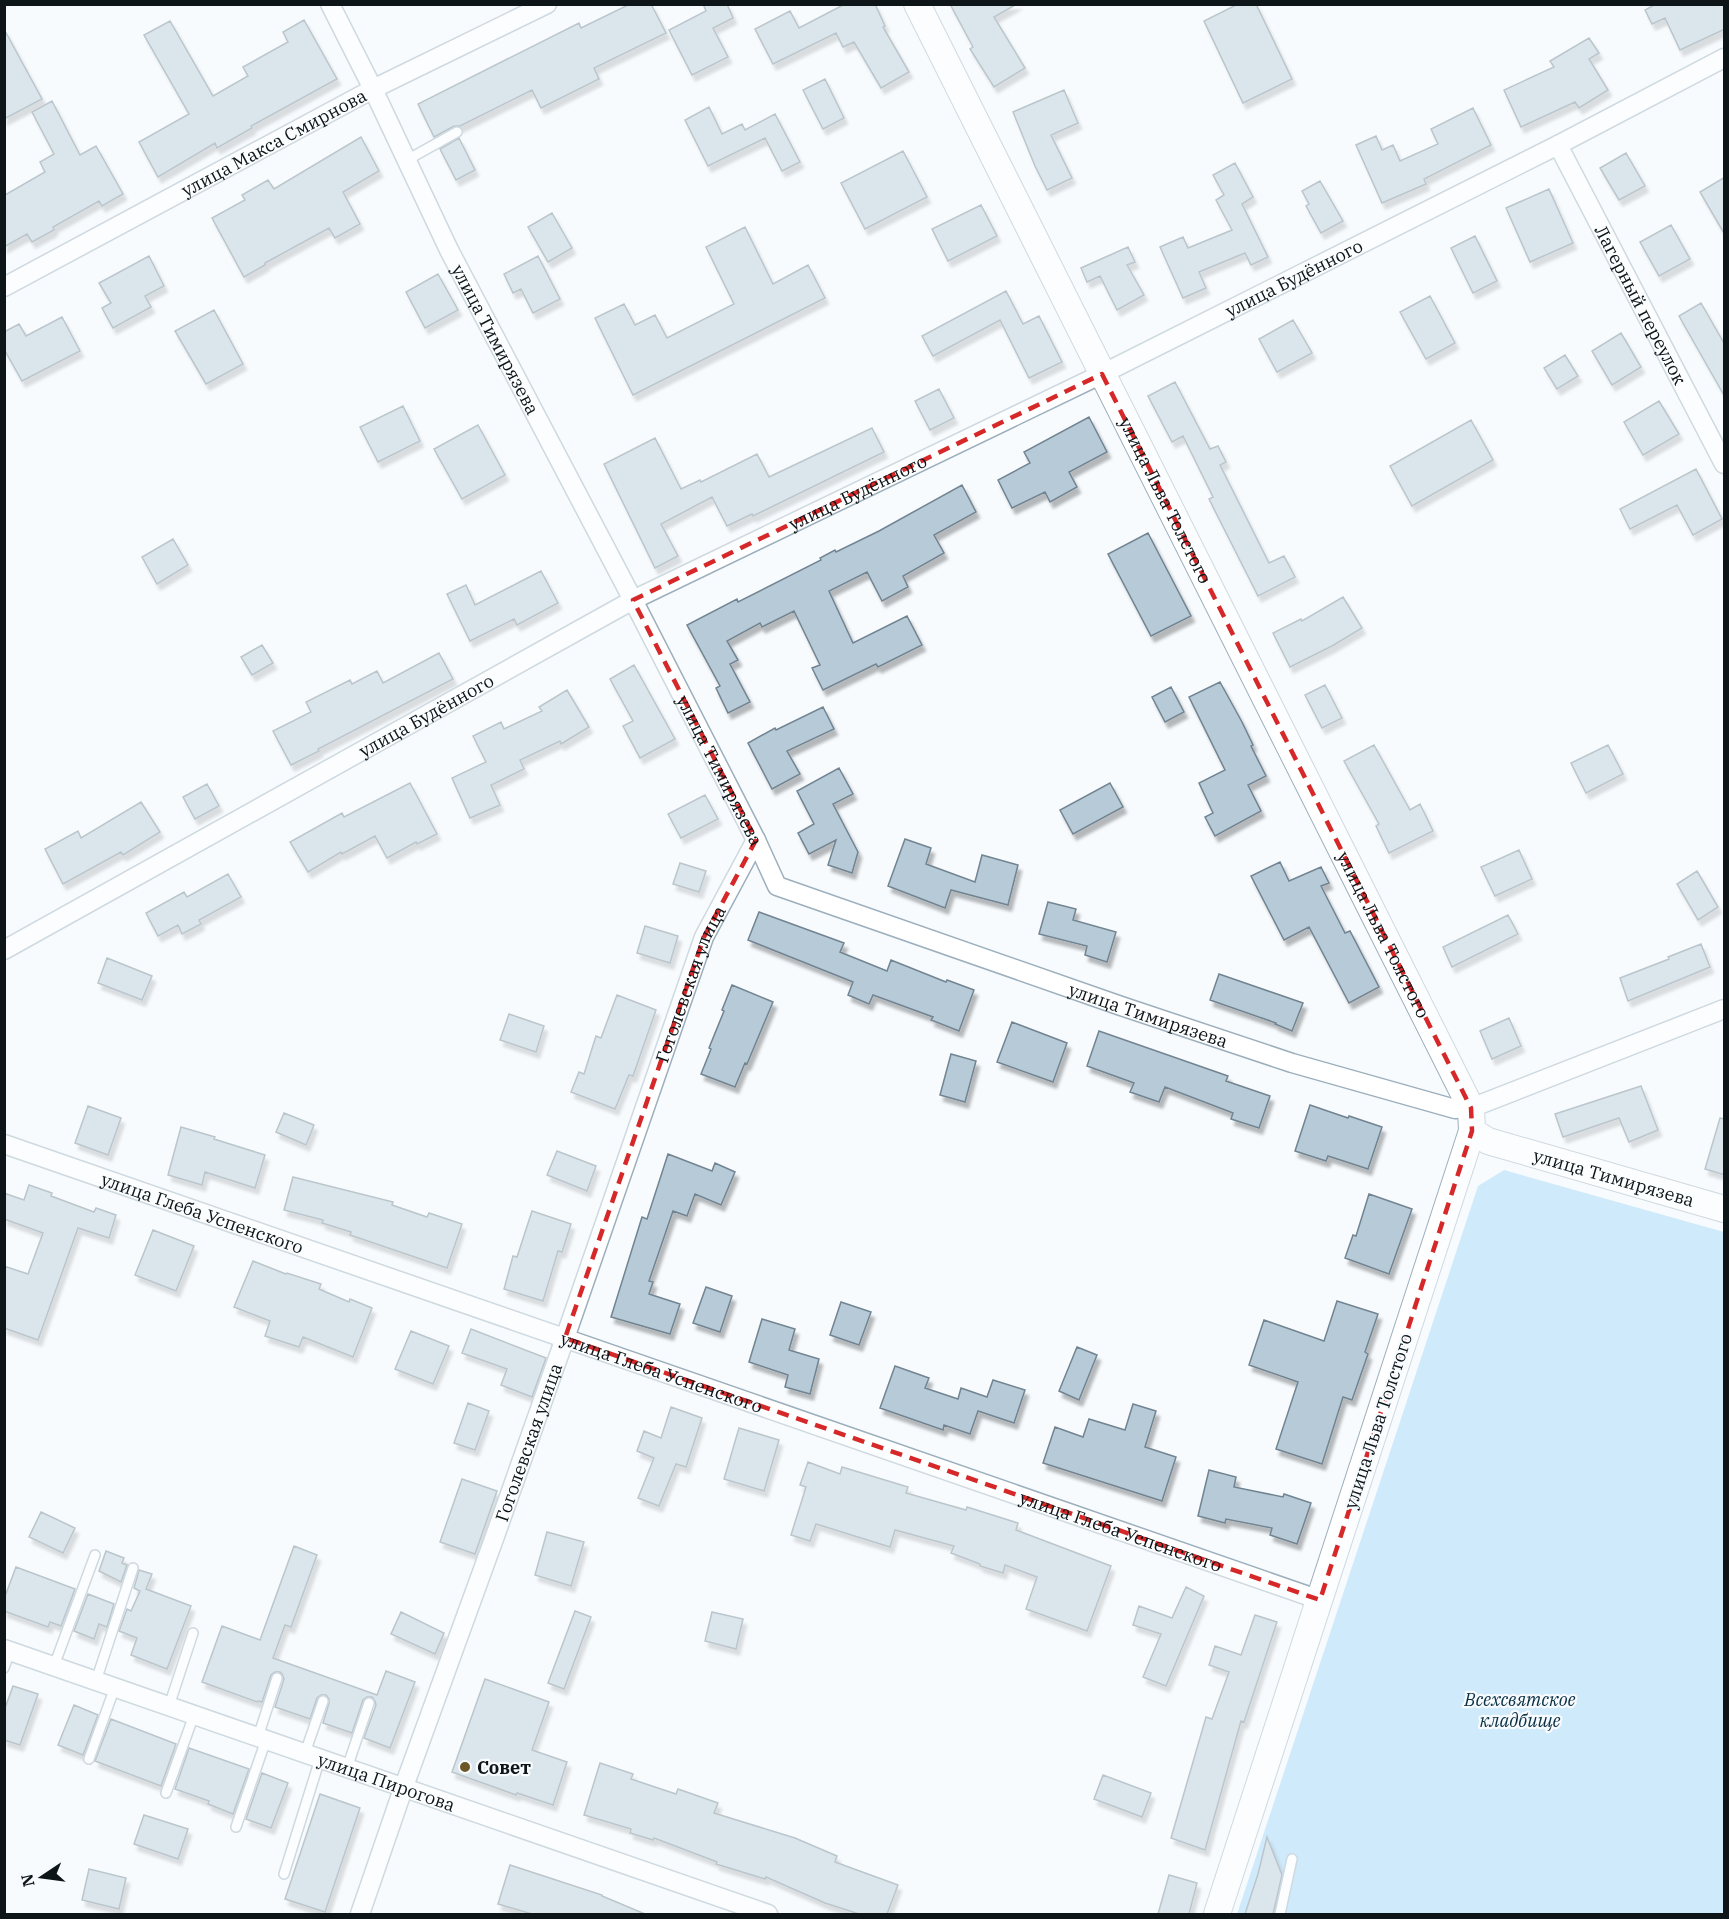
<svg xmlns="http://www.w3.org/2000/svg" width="1729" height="1919" font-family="'IBM Plex Serif',serif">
<defs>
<filter id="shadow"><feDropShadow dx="3.5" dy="6" stdDeviation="1.5" flood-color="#0004"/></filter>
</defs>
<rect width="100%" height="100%" fill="#f7fbfe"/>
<path fill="#9ed5f9" d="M1504,1170L1724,1232V1914H1237L1478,1186Z"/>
<path fill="#b6cad7" stroke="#728491" stroke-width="1.5" filter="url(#shadow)" d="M630,4H651L666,33L594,68L599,79L541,108L532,90L460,126H454L434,137L418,104L579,23L581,28Z
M703,4H727L733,18L713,28L728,57L692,75L669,30L706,11Z
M845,4H875L885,26L883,27L909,72L881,88L854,42L843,47L836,33L773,64L755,29L790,11L799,28Z
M950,4H1017L994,17L1025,68L994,87L970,49L973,47Z
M1238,4H1256L1292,79L1243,103L1204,21Z
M1656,4H1725V29L1680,50L1665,18L1652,24L1645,10Z
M304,20L337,79L251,126L252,128L217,148L215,143L158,177L139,142L189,114L144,35L170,21L213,96L248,76L243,67L288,42L283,32Z
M4,29L42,99L4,119Z
M1589,38L1599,53L1589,59L1608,90L1579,108L1575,102L1521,127L1504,90L1554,67L1550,61Z
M825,79L844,118L823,129L803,90Z
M1064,90L1078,123L1051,135L1072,178L1047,190L1035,166L1013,112Z
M52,101L80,155L96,146L123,194L102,206L99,201L53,227L54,230L32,242L27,234L4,247L5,195L45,172L40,162L54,154L32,112Z
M709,107L722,134L742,124L745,130L775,114L800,162L782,171L765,138L708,166L685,120Z
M1473,108L1491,145L1424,179L1426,184L1382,203L1356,145L1376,136L1382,150L1393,145L1400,161L1438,144L1431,129Z
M361,137L379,171L343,192L360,224L335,238L329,228L265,263V265L244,277L212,218L245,200L242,195L268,180L274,189Z
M459,138L475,170L456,180L440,149Z
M903,151L927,197L865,229L841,183Z
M1626,153L1645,186L1619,200L1600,168Z
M1235,163L1253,197L1242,204L1268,257L1251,265L1245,253L1199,272L1206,288L1183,298L1160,247L1183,237L1188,248L1232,230L1216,200L1224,195L1213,175Z
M1725,177V235L1700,192Z
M1320,181L1343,221L1321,233L1306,206L1309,204L1302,191Z
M1549,189L1573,243L1530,262L1506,208Z
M981,205L997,236L948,261L932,229Z
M552,213L572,248L548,262L528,227Z
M1671,225L1690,259L1659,276L1640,242Z
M745,227L773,284L808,265L825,298L633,395L595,318L624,304L635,325L655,315L667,338L734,304L706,247Z
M1475,236L1497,281L1473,293L1451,248Z
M1128,247L1135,262L1127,265L1144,295L1117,310L1100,276L1087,282L1081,268Z
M149,256L164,286L145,296L151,307L113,328L102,308L111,303L99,283Z
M538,256L560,299L533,313L521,289L513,293L504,274Z
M438,274L458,310L425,328L406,292Z
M1006,291L1023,324L1039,316L1062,362L1029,378L1000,320L933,356L922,336Z
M1430,296L1455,343L1426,359L1400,312Z
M1701,303L1725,345V397L1679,316Z
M214,310L243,364L206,384L175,331Z
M62,317L80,351L22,381L4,349V332L19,324L26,336Z
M1293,320L1312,353L1277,372L1259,339Z
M1621,333L1641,367L1612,385L1592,351Z
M1565,355L1578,376L1557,389L1544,368Z
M1175,382L1210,449L1218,446L1226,462L1220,465L1269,563L1284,556L1295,577L1258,596L1209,499L1213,497L1183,436L1172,442L1148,396Z
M939,389L954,418L930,430L915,401Z
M1659,401L1679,434L1643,455L1624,422Z
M403,406L420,441L378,462L360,427Z
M1089,417L1107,452L1069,472L1077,487L1050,502L1045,492L1012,508L998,480L1030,463L1024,452Z
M1471,420L1493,460L1412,506L1390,466Z
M478,425L505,475L462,499L434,449Z
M872,428L884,452L753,516L752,514L727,526L712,497L661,524L678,556L655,568L604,464L655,438L681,489L700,480L701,482L757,454L769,477Z
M1696,469L1722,519L1693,535L1677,505L1630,529L1620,509Z
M962,485L976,512L934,535L944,553L903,576L908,587L882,601L867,572L829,591L853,643L907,616L922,645L878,667L876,664L823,690L812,668L820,665L794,611L762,627L760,623L727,641L738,660L730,664L750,702L728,713L716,688L720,686L687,625L737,599L738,602L821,560L820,558L835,550L836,552L879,531Z
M1148,533L1191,616L1151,636L1108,554Z
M173,539L188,565L157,584L142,557Z
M541,571L558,603L517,625L514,619L470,641L447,594L466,585L475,605Z
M1343,597L1362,628L1332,646L1290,667L1273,633L1301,619L1302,621Z
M262,645L273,663L252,675L241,657Z
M439,653L453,679L318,749L319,751L291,765L273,731L311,712L306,702L350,680L352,684L377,671L383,683Z
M634,665L675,739L640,758L623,726L633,721L610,679Z
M1220,682L1242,722L1253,745L1251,746L1266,776L1248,785L1261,811L1215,836L1205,817L1213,813L1199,783L1225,770L1189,697Z
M1325,685L1342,718L1322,728L1305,695Z
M1171,687L1184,712L1165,722L1152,697Z
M567,690L589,727L561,744L560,741L520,760L524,769L491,785L500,805L470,818L452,778L486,762L473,736L501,722L504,729L542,711L539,707Z
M823,707L834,729L787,751L800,774L772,789L748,743L775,728L776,730Z
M1374,745L1410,810L1420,804L1433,831L1389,853L1376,826L1379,824L1344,761Z
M1608,745L1623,774L1586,793L1571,763Z
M839,768L853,794L833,804L858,852L852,873L828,865L836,840L809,854L798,833L814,824L797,791Z
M410,783L437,834L417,844L416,842L387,858L375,836L342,854L341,852L308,872L290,842L342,813L344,817Z
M1110,783L1123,807L1073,834L1060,810Z
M207,784L219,806L195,819L183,797Z
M705,795L718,819L681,838L668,814Z
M141,802L160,832L123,855L121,852L63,884L45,849L78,831L81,838Z
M905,839L931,848L926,864L975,882L982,855L1018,865L1008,905L951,890L945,908L888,886Z
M1519,850L1532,879L1495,896L1481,867Z
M1280,862L1289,881L1321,867L1329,883L1321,886L1345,933L1350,931L1379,987L1349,1003L1309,927L1284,940L1251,876Z
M680,863L706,871L699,892L673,884Z
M1697,871L1718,907L1698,920L1677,884Z
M228,874L241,897L199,920L201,924L182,934L178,925L158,936L146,913L184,892L187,897Z
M1048,902L1076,909L1073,920L1116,932L1107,962L1085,955L1087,946L1039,934Z
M759,912L844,943L840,952L887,971L891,960L946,982L947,980L974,990L959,1031L931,1020L933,1017L873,995L869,1004L848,995L853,982L748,940Z
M1508,915L1518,934L1452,967L1443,947Z
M645,926L678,936L670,963L637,953Z
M1701,944L1710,967L1628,1001L1620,978L1669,959L1668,957Z
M107,958L152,976L142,1000L98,983Z
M1219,974L1303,1003L1292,1031L1275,1024L1276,1023L1210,1000Z
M732,985L773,1002L747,1064L745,1063L735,1087L701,1074L711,1049L709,1048L724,1011L722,1010Z
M617,995L656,1010L633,1076L629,1075L615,1109L571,1092L579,1072L584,1074L596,1036L601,1038Z
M509,1014L544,1026L536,1052L500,1040Z
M1509,1018L1521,1046L1492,1059L1480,1031Z
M1012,1022L1067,1043L1053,1082L997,1062Z
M1099,1031L1228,1076L1226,1081L1270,1096L1259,1128L1231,1119L1233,1113L1165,1087L1159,1102L1130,1092L1134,1083L1087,1066Z
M951,1054L976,1061L965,1102L940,1095Z
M1641,1086L1658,1130L1629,1142L1619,1118L1563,1137L1555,1114Z
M1310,1105L1348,1118L1349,1116L1382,1127L1368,1169L1328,1156L1326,1161L1295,1151Z
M88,1106L121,1118L108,1155L75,1143Z
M284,1113L314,1125L306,1145L276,1132Z
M1720,1118L1725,1119V1175L1705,1169Z
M181,1127L215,1137L214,1139L265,1155L255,1188L205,1172L202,1185L168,1175Z
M557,1151L596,1166L587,1191L547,1175Z
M668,1154L712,1171L715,1163L735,1172L721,1205L695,1194L687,1216L673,1211L649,1281L653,1282L649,1294L680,1304L670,1334L611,1317L642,1217L647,1219Z
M293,1177L393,1202L392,1205L427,1217L429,1213L462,1224L447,1268L350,1235L351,1232L322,1223L323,1220L284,1210Z
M29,1185L52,1193L51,1196L94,1212L96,1208L116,1215L109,1238L78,1228L38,1340L4,1328V1266L28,1274L43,1233L4,1219V1193L24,1200Z
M1369,1194L1412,1209L1389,1274L1345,1258L1353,1235L1356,1236Z
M532,1211L571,1224L562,1252L558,1251L543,1301L504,1289L513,1256L517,1257Z
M153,1230L194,1246L176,1291L135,1275Z
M253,1261L286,1274L287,1273L321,1284L319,1289L349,1302L350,1299L372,1308L353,1357L303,1337L299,1347L265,1336L270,1321L234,1307Z
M706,1287L732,1296L720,1332L693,1323Z
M1337,1301L1378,1314L1365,1352L1368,1354L1352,1400L1343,1397L1322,1464L1276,1449L1298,1382L1249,1365L1264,1320L1324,1341Z
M841,1302L871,1312L859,1345L830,1335Z
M762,1319L795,1329L789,1350L819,1359L810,1394L785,1387L788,1375L749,1362Z
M471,1329L546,1358L532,1397L501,1385L507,1369L462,1353Z
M411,1331L449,1346L433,1384L395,1369Z
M1077,1347L1097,1355L1079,1400L1059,1391Z
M895,1366L929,1378L925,1388L958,1399L961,1388L987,1397L993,1380L1025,1390L1014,1423L978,1411L970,1434L944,1425L943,1430L880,1408Z
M468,1403L489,1411L475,1450L454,1443Z
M1133,1404L1156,1411L1145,1447L1176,1457L1162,1501L1043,1463L1055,1427L1083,1437L1089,1419L1125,1430Z
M671,1407L702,1418L686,1467L676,1464L659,1506L638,1498L654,1458L637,1451L644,1431L661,1438Z
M739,1428L779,1440L764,1491L724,1479Z
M808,1462L840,1474L842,1467L908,1487L906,1493L966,1510L967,1507L1018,1523L1016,1530L1111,1566L1087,1631L1026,1609L1037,1577L1005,1565L1003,1573L980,1566V1564L951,1553L954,1546L895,1530L890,1547L816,1524L810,1541L791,1535L806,1487L800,1485Z
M1209,1470L1236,1477L1234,1487L1283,1497L1284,1494L1311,1503L1297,1544L1270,1535L1272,1528L1226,1519L1225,1523L1198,1516Z
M462,1479L497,1491L475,1554L440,1542Z
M41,1512L75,1528L63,1553L29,1537Z
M547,1532L584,1542L571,1586L535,1575Z
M294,1546L317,1555L291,1627L285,1625L273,1658L377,1695L386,1671L415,1682L390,1748L364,1738L376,1705L375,1701L372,1697H367L363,1700L352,1733L323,1723L329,1703V1699L326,1695H321L317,1698L310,1719L275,1707L284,1679L282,1674L280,1672H275L271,1675L262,1702L258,1701L257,1702L202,1682L222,1626L260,1640Z
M106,1551L124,1558L122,1563L127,1565L121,1582L99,1571Z
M16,1567L75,1589L61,1626L50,1622L48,1627L4,1611V1599Z
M139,1570L152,1574L146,1589L191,1606L167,1669L131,1655L137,1638L119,1631L127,1609L131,1611L140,1591L134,1588Z
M1186,1587L1204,1596L1166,1686L1143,1677L1161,1634L1133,1625L1139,1606L1172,1618Z
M88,1594L114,1604L107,1627L99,1624L94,1639L74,1631Z
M575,1611L591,1617L564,1689L548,1683Z
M401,1612L444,1633L435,1654L391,1634Z
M712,1612L743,1619L736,1649L705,1641Z
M1255,1615L1277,1622L1244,1722L1241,1721L1205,1850L1171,1838L1206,1717L1212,1719L1229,1672L1209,1665L1215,1646L1241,1655Z
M485,1679L549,1702L532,1750L567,1762L553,1805L517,1793L516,1795L452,1772Z
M13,1686L38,1694L20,1745L4,1740V1711Z
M74,1705L98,1715L83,1755L58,1745Z
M111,1719L176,1744L161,1786L95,1761Z
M189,1748L249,1769L233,1814L208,1804L209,1801L175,1789Z
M600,1763L633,1774L631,1779L676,1794L678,1789L718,1803L714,1813L795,1838L837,1856L835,1862L898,1885L887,1914H859L825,1903L766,1877L765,1879L716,1864L717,1862L654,1838L653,1840L630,1833L631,1829L584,1815Z
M262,1773L288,1783L271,1828L246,1819Z
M1103,1775L1151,1793L1142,1817L1094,1799Z
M320,1794L360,1808L325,1912L285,1899Z
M144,1815L188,1829L178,1859L134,1844Z
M1267,1837L1282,1875L1273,1914H1245L1258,1874Z
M510,1865L602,1895V1896L645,1914H532L498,1904Z
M89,1869L126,1878L119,1909L82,1900Z
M1169,1875L1197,1883L1189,1914H1158Z"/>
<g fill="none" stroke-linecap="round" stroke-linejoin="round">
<g stroke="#9cafbd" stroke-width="12">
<path id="lane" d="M407,160L457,132
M54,1666L95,1555
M4,1668L10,1651
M96,1681L133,1568
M169,1706L193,1633
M258,1737L277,1678
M305,1753L323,1701
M89,1759L115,1687
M347,1768L369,1703
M166,1793L194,1715
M236,1827L266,1740
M284,1874L320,1759
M1280,1914L1292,1859"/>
</g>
<g stroke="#9cafbd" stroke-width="21">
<g id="street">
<path id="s1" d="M330,4L373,89L449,250L633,600L756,840L777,886L1121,1006L1292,1063L1455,1109L1471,1108L1724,1009"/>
<path id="s2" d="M1558,145L1724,464"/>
<path id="s3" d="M4,287L373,89L547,4"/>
<path id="s4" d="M4,950L633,600L1102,374L1558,145L1724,58"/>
<path id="s5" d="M4,1144L1320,1600"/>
<path id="s6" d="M4,1649L768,1914"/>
<path id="s7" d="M360,1914L403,1789L494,1539L565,1338L704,937L756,840"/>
</g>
</g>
<g stroke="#9cafbd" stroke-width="28">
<g id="secondary">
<path id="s8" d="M917,4L1471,1108L1472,1131L1217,1914"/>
<path id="s9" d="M1472,1131L1488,1141L1724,1209"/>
</g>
</g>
<use href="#lane" stroke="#fff" stroke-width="9"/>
<use href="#street" stroke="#fff" stroke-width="18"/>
<use href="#secondary" stroke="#fff" stroke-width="26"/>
</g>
<path d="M0 0H1729V1919H0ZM1102,374L1471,1108L1472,1131L1320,1600L565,1338L704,937L756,840L633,600Z" fill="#f7fbfe" fill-opacity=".55" fill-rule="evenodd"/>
<path fill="none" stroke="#d62828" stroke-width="4.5" stroke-dasharray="12 8" stroke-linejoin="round" d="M1102,374L1471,1108L1472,1131L1320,1600L565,1338L704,937L756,840L633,600Z"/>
<circle fill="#6c5827" stroke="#f7fbfe" stroke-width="2" cx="465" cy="1767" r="6"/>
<g text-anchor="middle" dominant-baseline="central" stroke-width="4.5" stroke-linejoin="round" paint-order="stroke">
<g font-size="18" fill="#0d1519" stroke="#f7fbfe">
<text stroke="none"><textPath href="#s3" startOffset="306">улица Макса Смирнова</textPath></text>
<text stroke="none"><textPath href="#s4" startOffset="1455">улица Будённого</textPath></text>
<text stroke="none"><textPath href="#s2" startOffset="180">Лагерный переулок</textPath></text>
<text stroke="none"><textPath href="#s1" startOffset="374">улица Тимирязева</textPath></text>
<text stroke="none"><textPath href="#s4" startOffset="969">улица Будённого</textPath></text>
<text stroke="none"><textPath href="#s8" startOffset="555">улица Льва Толстого</textPath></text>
<text stroke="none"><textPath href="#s4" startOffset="483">улица Будённого</textPath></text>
<text stroke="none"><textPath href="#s1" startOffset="860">улица Тимирязева</textPath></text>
<text stroke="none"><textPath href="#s8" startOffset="1041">улица Льва Толстого</textPath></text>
<text stroke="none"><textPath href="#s7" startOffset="987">Гоголевская улица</textPath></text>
<text stroke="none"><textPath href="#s1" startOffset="1382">улица Тимирязева</textPath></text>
<text stroke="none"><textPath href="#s9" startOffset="150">улица Тимирязева</textPath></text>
<text stroke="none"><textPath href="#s5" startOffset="210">улица Глеба Успенского</textPath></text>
<text stroke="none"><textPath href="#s5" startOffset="696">улица Глеба Успенского</textPath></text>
<text transform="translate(1378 1421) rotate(-72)">улица Льва Толстого</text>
<text stroke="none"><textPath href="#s7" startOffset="501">Гоголевская улица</textPath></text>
<text stroke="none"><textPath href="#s5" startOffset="1182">улица Глеба Успенского</textPath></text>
<text stroke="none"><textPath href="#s6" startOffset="405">улица Пирогова</textPath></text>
</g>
<g font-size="18" font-style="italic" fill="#082f44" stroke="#f7fbfe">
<text x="1520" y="1699">Всехсвятское<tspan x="1520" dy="21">кладбище</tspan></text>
</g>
<g font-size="18" font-weight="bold" fill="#0d1519" stroke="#f7fbfe" text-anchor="start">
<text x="477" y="1767">Совет</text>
</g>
</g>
<rect width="1729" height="1919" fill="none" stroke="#0d1519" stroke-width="12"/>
<g transform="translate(42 1877) rotate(257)" stroke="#f7fbfe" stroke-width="4.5" paint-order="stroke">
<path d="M0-4.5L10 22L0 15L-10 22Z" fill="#0d1519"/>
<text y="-9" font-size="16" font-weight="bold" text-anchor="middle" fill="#0d1519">N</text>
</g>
</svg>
